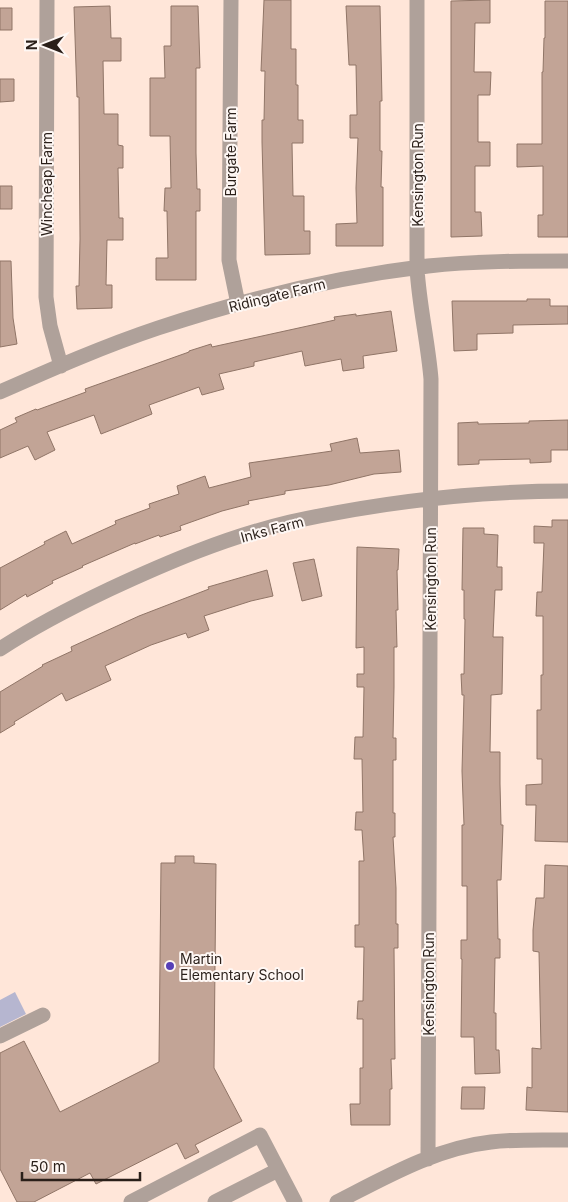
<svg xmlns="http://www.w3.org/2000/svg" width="568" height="1202" font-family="Inter,sans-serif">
<rect width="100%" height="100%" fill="#ffe6d9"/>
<path fill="#b6b6d0" d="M15,992L26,1014L0,1027V1000Z"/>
<path fill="#c2a496" stroke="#907567" d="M264,0H291V49H296V85H298V120H303V143H292L293,196H304V231H310V254L265,255L262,142V120H264L265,71H261Z
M490,0V23H475L474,72H491L490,95H478V142H490V166H475V212H481L482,236L451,237V1Z
M545,1H568V237H538V215H543V166L517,167V144H542V72H543L544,38H545Z
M110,6L111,38H121V61H103L104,114H118V145L123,146V168H118L119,218H123V240H107L106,285H112V308L77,309L76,286H79L80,239L79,97H77L74,7Z
M171,6H198L200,68H196V153L197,189H200V211H196V280H156V258H168L167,211H164L165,188H171L170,136H150V78H165L164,46H171Z
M346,6H380L382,101H380V151H382L381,187H383V246H336V224L357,223L356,188L358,138H350V115H357L356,65H349Z
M0,8H12V30H0Z
M0,79H14V101L0,102Z
M0,186H12V209H0Z
M0,261H11L13,318L17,344L0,347Z
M527,299H550V306H568V324L513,325V333L477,334V350L454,351L452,301H527Z
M391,311L397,351L363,356L364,368L343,371L341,359L305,366L302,351L254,362V366L219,374L224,389L202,395L199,387L149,405L152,414L101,434L94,415L47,432L55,450L35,460L28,446L0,458V430L17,422L15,418L36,409L37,410L86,392L85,389L189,352V351L211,344L212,347L335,320L334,317L356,314V316Z
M568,420V450H551V462L530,463V459L479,460V464L458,465V423L478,422V424L529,423V421Z
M357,438L360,453L399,450L401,472L374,474L329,485L285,491V494L248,501L249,504L222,511L180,526L181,530L160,537L159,535L135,544V543L82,566L83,567L52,581L53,583L27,597L26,594L0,610V568L45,544L44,542L66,531L72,544L116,524L115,521L150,508L149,504L179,494L177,486L205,476L209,488L251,477L249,463L332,451L330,444Z
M552,520H568V842L535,841L536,805H526V785L542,784V759H537V710H541V675H543V616H536L537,592H542L544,543H534V526L552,527Z
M463,528H484V534L498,535L497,567H502V590H495L493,637H503L502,694L491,695L490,752H500V784L501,825H503L501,880H497L498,939H500V958H495L494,1013H496V1050H499L500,1073L475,1074L474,1037H461L462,959H461V940H467V886H462V825H464L462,771L464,695H462L461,674H464L465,619H464V590H462Z
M357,547L399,549L398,570H397L398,610H396L397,647H394V687L393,738H396V760H393V813H395V837H393L396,888V924H398V948H394L395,1059H391L392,1089H390V1125H351L350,1104H360V1068H363V1019H357L358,1001H363L364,947H355V925H359V861H364L362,830H355L356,812H363L362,759H354L355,737H363L364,687H357V674H364V647L356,648Z
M314,559L322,596L302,601L293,563Z
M267,570L273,596L251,601L204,616L209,630L188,638L186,633L151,645L105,666L111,680L66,701L62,693L14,722L15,724L0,733V692L43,666L42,665L72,651L71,647L139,616L209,589L208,587Z
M175,856H194V863L216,864L214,1068L242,1121L195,1145L199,1152L185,1159L177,1143L96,1184L90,1173L34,1202H17L0,1169V1053L24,1041L60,1112L159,1062L161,863H175Z
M545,865L568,866V1112L526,1110L527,1087L532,1088V1048L541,1049L539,952L533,951V930L536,898H544Z
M462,1087H485L484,1109H461Z"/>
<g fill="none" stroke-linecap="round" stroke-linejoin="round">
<path stroke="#afa19a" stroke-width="15" d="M47,0L46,297L50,326L61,366
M231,0L229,260L238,304
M417,0V268C419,305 428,342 431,379L428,1159
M0,392C52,369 104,346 158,328C245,299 337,277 428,266C474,261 522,261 568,261
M0,649C35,626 72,607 110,589C168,562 227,537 290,522C382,502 475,491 568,491
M0,1036L43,1015
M131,1202L260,1135L295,1202
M215,1202L278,1170
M337,1202C386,1177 436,1148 491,1142C516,1139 542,1140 568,1140"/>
</g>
<circle fill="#563fb7" stroke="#fef7f4" stroke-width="2" cx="170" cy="966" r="5"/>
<g text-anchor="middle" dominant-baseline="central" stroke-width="4" stroke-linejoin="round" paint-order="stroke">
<g font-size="14" fill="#2a1f19" stroke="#fef7f4">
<text transform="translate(230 152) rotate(-90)">Burgate Farm</text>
<text transform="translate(417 175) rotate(-90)">Kensington Run</text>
<text transform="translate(46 184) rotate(-90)">Wincheap Farm</text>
<text transform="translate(277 295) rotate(-14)">Ridingate Farm</text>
<text transform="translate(272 529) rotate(-15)">Inks Farm</text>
<text transform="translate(430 579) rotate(-90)">Kensington Run</text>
<text transform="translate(428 984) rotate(-90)">Kensington Run</text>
</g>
<g font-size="14" fill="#2a1f19" stroke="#fef7f4" text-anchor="start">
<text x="180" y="958">Martin<tspan x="180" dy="16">Elementary School</tspan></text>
</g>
</g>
<g transform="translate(45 45) rotate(270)" stroke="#fef7f4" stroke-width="4" paint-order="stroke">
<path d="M0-4L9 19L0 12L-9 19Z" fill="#2a1f19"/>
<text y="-8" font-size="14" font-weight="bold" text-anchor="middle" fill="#2a1f19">N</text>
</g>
<path d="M22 1172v8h118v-8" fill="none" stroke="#2a1f19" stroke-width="2.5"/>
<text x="30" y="1172" font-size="15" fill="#2a1f19" stroke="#fef7f4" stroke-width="4" paint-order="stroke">50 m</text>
</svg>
